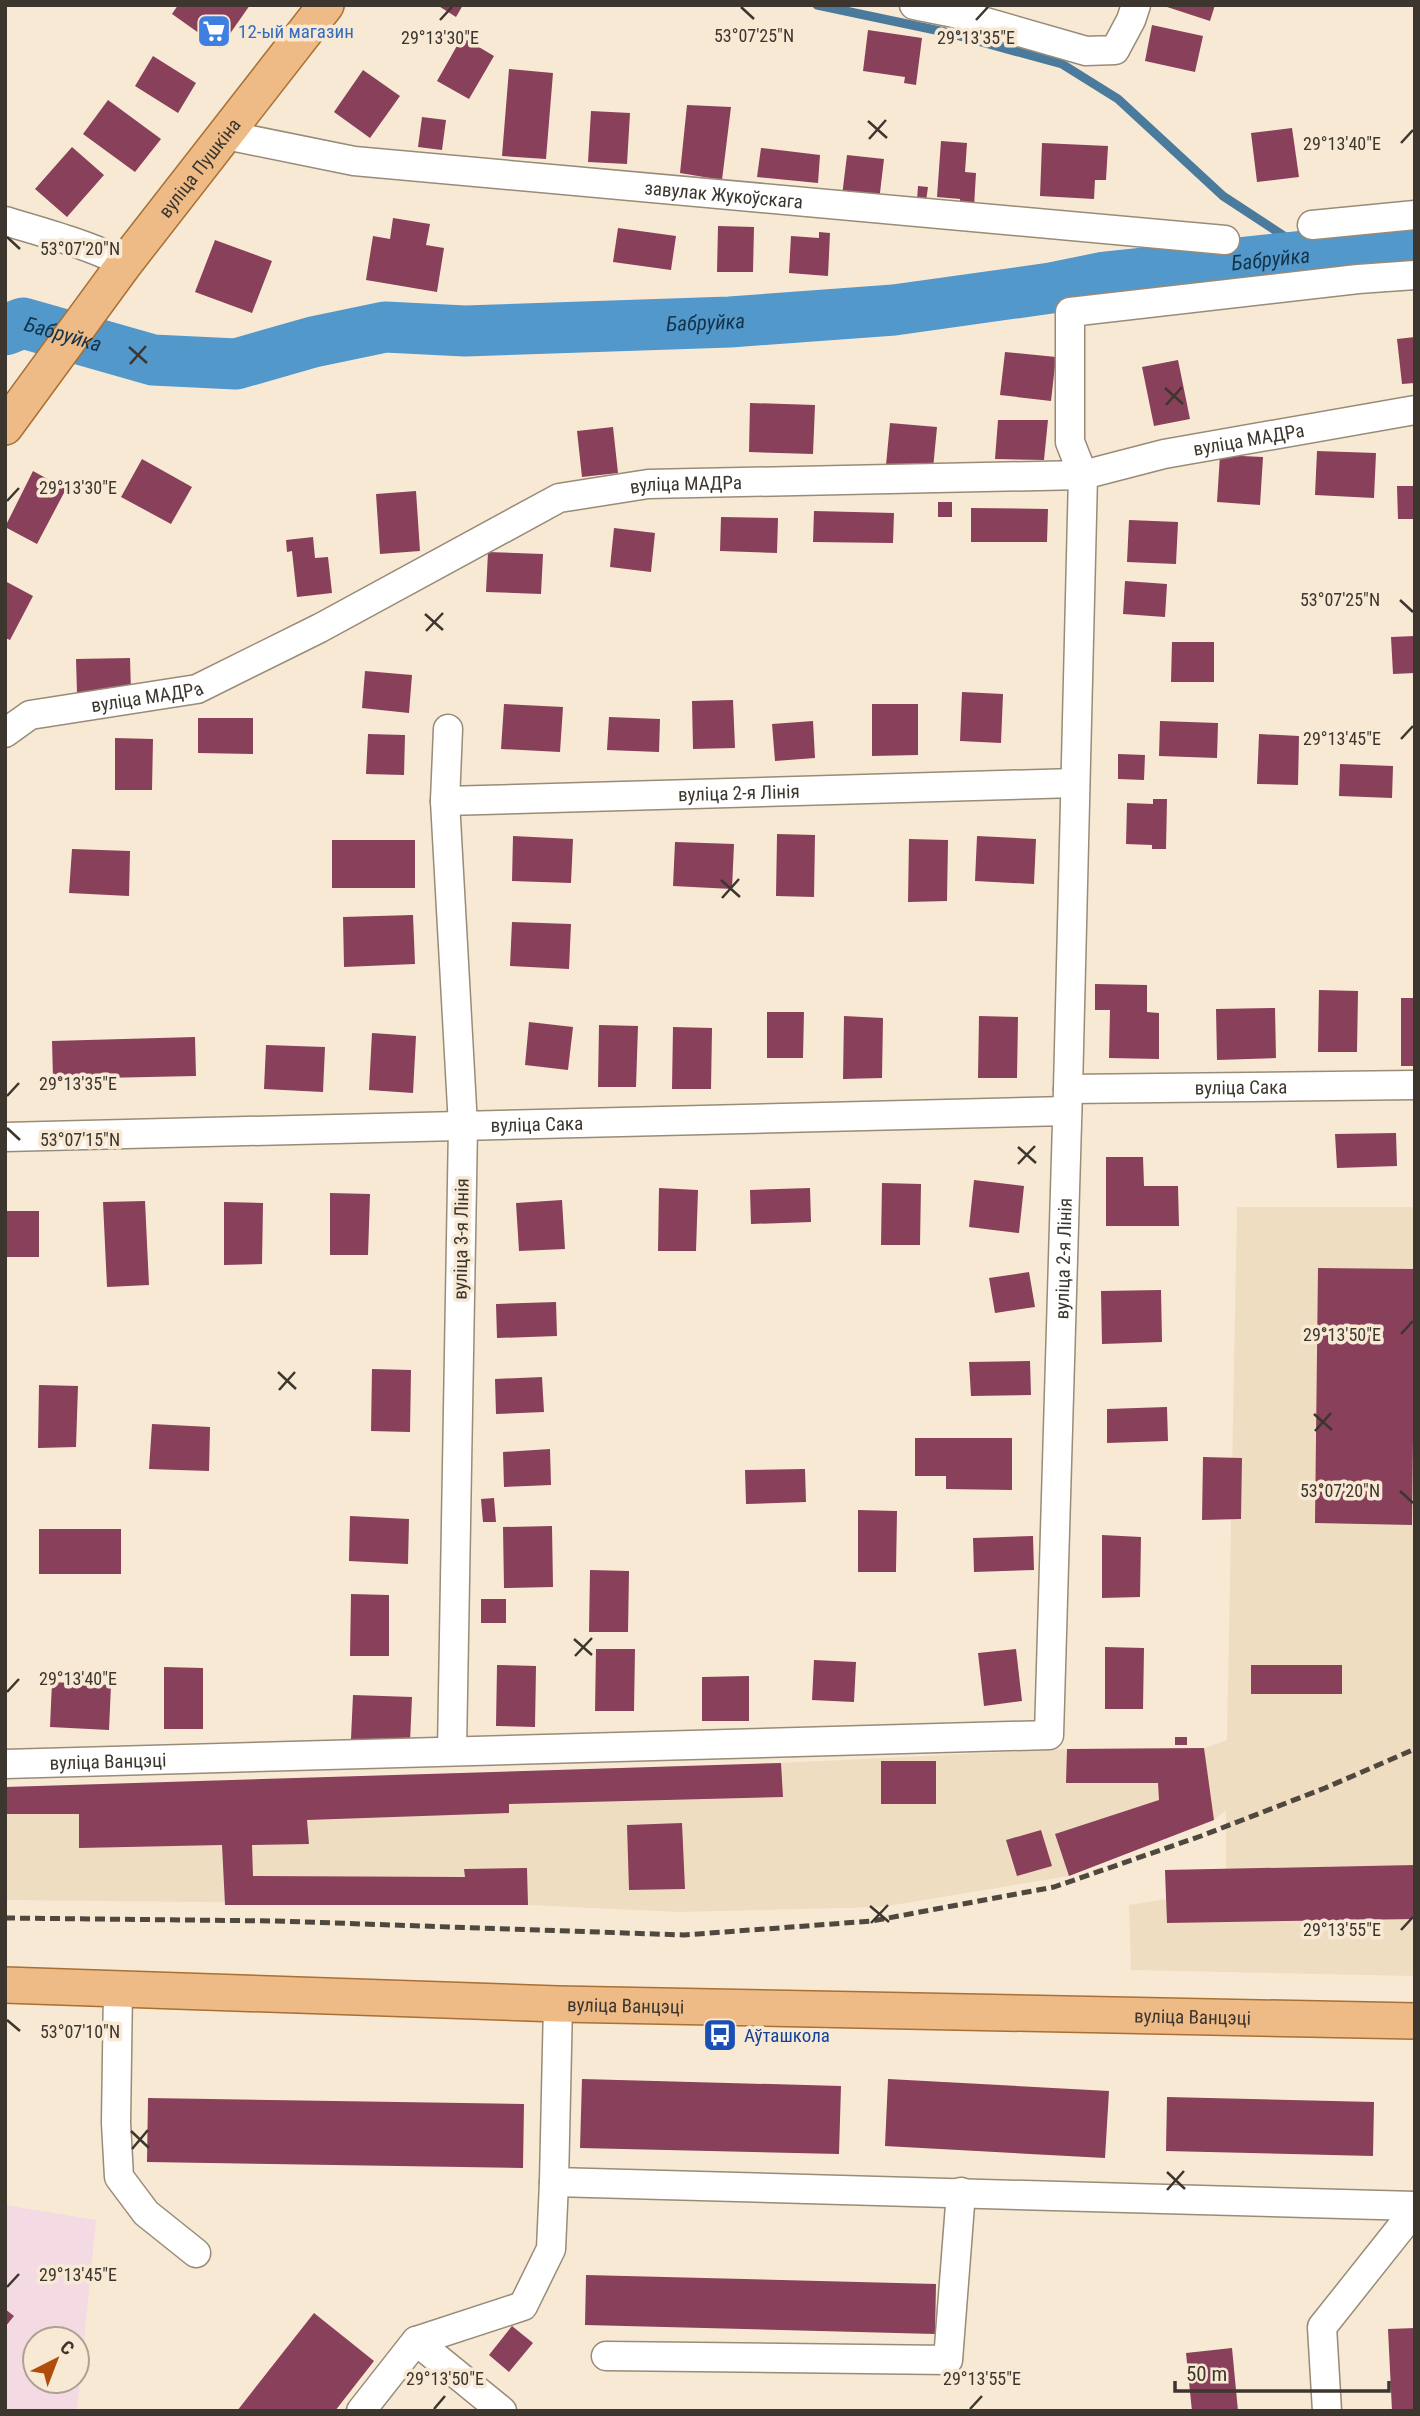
<svg xmlns="http://www.w3.org/2000/svg" width="1420" height="2416" font-family="'Roboto Condensed',sans-serif">
  <style>
    .built { fill: #efddc2 }
    .education { fill: #f3dae3; fill-rule: evenodd }
    .lines { fill: none; stroke-linecap: round; stroke-linejoin: round }
    .stream { stroke: #4b7b9c; stroke-width: 9 }
    .river { stroke: #5298cb; stroke-width: 51 }
    .building { fill: #89405b }
    .minor-casing { stroke: #988b78; stroke-width: 31 }
    .major-casing { stroke: #a96f34; stroke-width: 38 }
    .minor { stroke: #fff; stroke-width: 28 }
    .major { stroke: #eebb87; stroke-width: 35 }
    .rail { stroke: #4f483f; stroke-width: 5; stroke-dasharray: 10 5; stroke-linecap: butt }
    .ticks { fill: none; stroke: #3c362e; stroke-width: 2.5 }
    .labels { text-anchor: middle; dominant-baseline: central; stroke-width: 7; stroke-linejoin: round; paint-order: stroke }
    .shop-label { font-size: 19px; fill: #366cbe; stroke: #f8e9d4; text-anchor: start }
    .street-label { font-size: 19px; fill: #3c362e; stroke: #f8e9d4 }
    .transit-label { font-size: 19px; fill: #164399; stroke: #f8e9d4; text-anchor: start }
    .water-label { font-size: 21px; font-style: italic; fill: #143349; stroke: #f8e9d4 }
    .ticks-label { font-size: 18px; text-anchor: middle; fill: #3c362e; stroke: #f8e9d4; stroke-width: 7; stroke-linejoin: round; paint-order: stroke }
  </style>
  <rect width="100%" height="100%" fill="#f8e9d4"/>
  <path class="built" d="M1237 1207H1415V1976L1131 1970 1129 1905 1166 1899 1165 1870 1226 1869V1810L1214 1820 1069 1876 882 1907 679 1912 528 1905 5 1900V1788L781 1763 1067 1749 1204 1748 1227 1740Z"/>
  <path class="education" d="M5 2205 96 2220 77 2411H5ZM35 2339H77V2381H35Z"/>
  <g class="lines">
    <path class="stream" d="M817 5 945 32 1062 64 1118 99 1223 196 1313 255"/>
    <path class="river" id="s1" d="M5 330 23 323 153 360 236 364 313 342 385 327 465 331 730 322 894 310 1051 288 1105 277 1313 255 1415 247"/>
  </g>
  <path class="building" d="M178 5H250L220 48 172 14Z
    M437 5H463L456 17Z
    M1161 5H1215L1210 21Z
    M1152 25 1203 36 1195 72 1145 61Z
    M868 30 922 38 916 85 904 83 905 77 863 71Z
    M462 37 494 56 469 99 437 81Z
    M153 56 196 83 178 113 135 86Z
    M509 69 553 73 546 159 502 156Z
    M363 70 400 96 370 138 334 112Z
    M108 100 161 139 135 172 83 134Z
    M687 105 731 107 722 180 680 173Z
    M591 111 630 113 627 164 588 162Z
    M422 117 446 120 442 150 418 147Z
    M1292 128 1299 177 1257 182 1251 133Z
    M941 141 967 143 965 172 976 173 974 207 960 206V199L937 197Z
    M1042 143 1108 146 1106 180H1095L1094 199 1040 196Z
    M72 147 104 175 67 217 35 189Z
    M761 148 820 155 818 183 757 177Z
    M847 155 884 159 879 201 842 196Z
    M918 186 928 187 926 201 917 200Z
    M393 218 430 224 426 245 444 248 437 292 366 280 373 236 390 239Z
    M718 226 754 227 753 272H717Z
    M618 228 676 236 671 270 613 262Z
    M819 232 830 233 828 276 789 273 791 236 819 238Z
    M215 240 272 261 252 313 195 292Z
    M1415 337V383L1402 384 1397 339Z
    M1005 352 1056 357 1051 401 1000 395Z
    M1178 360 1190 419 1154 426 1142 367Z
    M750 403 815 405 813 454 749 452Z
    M998 420H1048L1044 460 995 459Z
    M890 423 937 427 933 469 886 465Z
    M613 427 618 473 582 477 577 431Z
    M1317 451 1376 453 1374 498 1315 495Z
    M1220 455 1263 457 1260 505 1217 502Z
    M142 459 192 487 171 524 121 497Z
    M33 471 66 489 37 544 5 527Z
    M1397 486H1415V519H1398Z
    M416 491 420 551 380 554 376 494Z
    M938 502H952V517H938Z
    M971 508 1048 509 1047 542H971Z
    M814 511 894 513 893 543 813 542Z
    M721 517 778 518 777 553 720 551Z
    M1129 520 1178 522 1176 564 1127 562Z
    M614 528 655 533 651 572 610 567Z
    M313 537 315 558 328 557 332 593 297 597 292 551 287 552 286 540Z
    M488 552 543 554 541 594 486 592Z
    M5 581 33 596 10 640 5 638Z
    M1125 581 1167 584 1165 617 1123 614Z
    M1415 636V673L1393 674 1391 637Z
    M1172 642H1214V682H1171Z
    M130 658 131 692 77 693 76 659Z
    M365 671 412 675 409 713 362 708Z
    M962 692 1003 694 1001 743 960 741Z
    M733 700 735 748 693 749 692 701Z
    M504 704 563 707 560 752 501 749Z
    M872 704H918V755L872 756Z
    M609 717 660 719 659 752 607 750Z
    M198 718H253V754L198 753Z
    M813 721 815 758 775 761 772 724Z
    M1160 721 1218 723 1217 758 1159 756Z
    M368 734 405 735 404 775 366 774Z
    M1259 734 1299 736 1298 785 1257 784Z
    M115 738 153 739 152 790H115Z
    M1118 754 1145 755 1144 780 1118 779Z
    M1340 764 1393 766 1392 798 1339 796Z
    M1153 799H1167L1166 849H1152V845L1126 844 1127 803 1153 804Z
    M777 834 815 835 814 897 776 896Z
    M513 836 573 839 571 883 512 881Z
    M977 836 1036 839 1034 884 975 881Z
    M909 839 948 840 947 901 908 902Z
    M332 840H415V888H332Z
    M675 842 734 844 732 889 673 886Z
    M72 849 130 851 129 896 69 893Z
    M413 915 415 964 344 967 343 917Z
    M512 922 571 924 569 969 510 966Z
    M1095 984 1147 985V1012L1159 1013V1059L1109 1058 1110 1010H1095Z
    M1319 990 1358 991 1357 1052H1318Z
    M1401 998H1415V1066H1401Z
    M1275 1008 1276 1058 1217 1060 1216 1009Z
    M767 1012H804L803 1058H767Z
    M844 1016 883 1018 882 1078 843 1079Z
    M979 1016 1018 1017 1017 1078H978Z
    M529 1022 573 1027 568 1070 525 1065Z
    M599 1025 638 1026 636 1087H598Z
    M673 1027 712 1028 711 1089H672Z
    M372 1033 416 1036 413 1093 369 1090Z
    M195 1037 196 1076 53 1079 52 1041Z
    M266 1045 325 1047 323 1092 264 1089Z
    M1396 1133 1397 1166 1337 1168 1335 1134Z
    M1106 1157H1143L1144 1186H1178L1179 1226H1106Z
    M974 1180 1024 1186 1019 1233 969 1227Z
    M882 1183 921 1184 920 1245H881Z
    M659 1188 698 1190 696 1251H658Z
    M810 1188 811 1222 751 1224 750 1190Z
    M330 1193 370 1194 368 1255H330Z
    M562 1200 565 1249 519 1251 516 1203Z
    M145 1201 149 1285 107 1287 103 1202Z
    M224 1202 263 1203 262 1264 224 1265Z
    M5 1211H39V1257H5Z
    M1318 1268 1415 1269 1412 1525 1315 1523Z
    M1029 1272 1035 1307 995 1313 989 1278Z
    M1161 1290 1162 1342 1102 1344 1101 1291Z
    M556 1302 557 1336 497 1338 496 1304Z
    M1030 1361 1031 1395 971 1396 969 1362Z
    M372 1369 411 1370 410 1432 371 1431Z
    M542 1377 544 1412 496 1414 495 1379Z
    M39 1385 78 1386 76 1447 38 1448Z
    M1167 1407 1168 1441 1107 1443V1409Z
    M152 1424 210 1427 209 1471 149 1469Z
    M915 1438H1012V1490L946 1489V1476H915Z
    M550 1449 551 1485 504 1487 503 1452Z
    M1203 1457 1242 1458 1241 1519 1202 1520Z
    M805 1469 806 1502 746 1504 745 1470Z
    M494 1498 496 1522H483L481 1499Z
    M858 1510 897 1511 896 1572H858Z
    M350 1516 409 1519 408 1564 349 1561Z
    M552 1526 553 1587 504 1588 503 1527Z
    M39 1529H121V1574H39Z
    M1102 1535 1141 1537 1140 1597 1102 1598Z
    M1033 1536 1034 1570 974 1572 973 1538Z
    M590 1570 629 1571 628 1632H589Z
    M351 1594 389 1595V1656H350Z
    M481 1599H506V1623H481Z
    M1105 1647 1144 1648 1143 1709H1105Z
    M596 1649H635L634 1711H595Z
    M1016 1649 1022 1701 984 1706 978 1653Z
    M814 1660 856 1662 854 1702 812 1700Z
    M497 1665 536 1666 535 1727 496 1726Z
    M1251 1665H1342V1694H1251Z
    M164 1667 203 1668V1729H164Z
    M749 1676V1721H702V1677Z
    M52 1682 111 1685 109 1730 50 1727Z
    M353 1695 412 1697 410 1742 351 1739Z
    M1175 1737H1187V1745H1175Z
    M1204 1748 1214 1820 1069 1876 1055 1834 1159 1800 1158 1783H1066L1067 1749Z
    M881 1761H936V1804H881Z
    M781 1763 783 1797 509 1804V1813L307 1820 309 1844 252 1845 253 1876 465 1877 464 1869 527 1868 528 1905H225L222 1845 79 1848V1814H5V1787Z
    M682 1823 685 1889 629 1890 627 1825Z
    M1041 1830 1052 1866 1017 1876 1006 1840Z
    M1415 1865V1919L1167 1923 1165 1870Z
    M582 2079 841 2086 839 2154 580 2148Z
    M888 2079 1109 2091 1105 2158 885 2146Z
    M1167 2097 1374 2102 1373 2156 1166 2151Z
    M148 2098 524 2104 523 2168 147 2162Z
    M586 2275 936 2284 935 2334 585 2325Z
    M5 2309 14 2316 5 2327Z
    M314 2313 374 2361 335 2411H237Z
    M512 2326 533 2343 509 2372 489 2355Z
    M1415 2328V2411H1392L1388 2329Z
    M1232 2348 1238 2411H1192L1186 2353Z"/>
  <g class="lines">
    <g class="minor-casing">
      <g id="minor">
        <path d="M914 5 954 13 1086 51 1115 50 1131 20 1136 5"/>
        <path id="s2" d="M226 135 354 161 1225 240"/>
        <path d="M5 221C46 233 86 244 125 263"/>
        <path d="M1312 225 1415 215"/>
        <path d="M448 729 445 801 463 1126 452 1750"/>
        <path id="s3" d="M5 733 30 715 197 689 320 628 559 498 648 484 1083 475 1164 454 1415 410"/>
        <path id="s4" d="M445 801 1075 783"/>
        <path id="s5" d="M1068 1089 1415 1085"/>
        <path id="s6" d="M5 1137 1067 1111"/>
        <path id="s7" d="M5 1764 1049 1735 1068 1089 1083 475 1070 442V312L1358 279 1415 275"/>
        <path d="M118 1989 116 2123 119 2177 146 2213 196 2253"/>
        <path d="M558 2004 554 2182 1415 2206"/>
        <path d="M416 2341 502 2411"/>
        <path d="M606 2356 948 2360 961 2192"/>
        <path d="M361 2411 416 2341 523 2306 551 2249 554 2182"/>
        <path d="M1327 2411 1322 2327 1415 2210"/>
      </g>
    </g>
    <g class="major-casing">
      <g id="major">
        <path id="s8" d="M5 427 125 263 326 5"/>
        <path id="s9" d="M5 1985 558 2004 1415 2021"/>
      </g>
    </g>
    <use href="#minor" class="minor"/>
    <use href="#major" class="major"/>
    <path class="rail" d="M5 1918 276 1921 684 1935 872 1921 1054 1887 1201 1836 1325 1788 1415 1749"/>
  </g>
  <path class="ticks" d="M741 7 754 19M440 20 452 7M976 20 988 7M868 121 887 138M869 139 886 120M1401 143 1413 130M7 237 20 249M129 347 147 363M130 364 146 346M1165 388 1183 404M1166 405 1182 387M7 501 19 488M1400 600 1413 612M425 614 443 630M426 631 443 613M1401 739 1413 726M721 880 740 897M722 898 739 879M7 1096 19 1083M7 1128 20 1140M1018 1147 1036 1163M1018 1164 1035 1146M1401 1334 1413 1321M278 1372 296 1389M279 1390 295 1372M1314 1414 1332 1430M1315 1431 1331 1413M1400 1491 1413 1503M574 1639 592 1655M575 1656 592 1638M7 1692 19 1679M870 1906 889 1922M871 1923 888 1905M1401 1930 1413 1917M7 2020 20 2031M131 2131 149 2148M132 2149 148 2130M1167 2172 1185 2189M1167 2190 1184 2171M7 2287 19 2274M434 2409 445 2396M970 2409 982 2396"/>
  <defs>
    <g id="supermarket-square" transform="scale(1.75)"><rect x="-9" y="-9" width="18" height="18" rx="4" fill="#3f7fe0" stroke="#f8e9d4"/><path d="M-6-5.5h2.5l.6 2H6L4.5 2H-2.5L-4.4-4H-6ZM-1.5 3.2a1.3 1.3 0 1 0 .1 0ZM3 3.2a1.3 1.3 0 1 0 .1 0Z" fill="#fff"/></g>
    <g id="bus-square" transform="scale(1.75)"><rect x="-9" y="-9" width="18" height="18" rx="4" fill="#1a4fb4" stroke="#f8e9d4"/><path d="M-5-6H5V4H4V6H2V4H-2V6H-4V4H-5ZM-3.5-4V0h7V-4ZM-3.5 1.2v1.5H-2V1.2ZM2 1.2v1.5H3.5V1.2Z" fill="#fff"/></g>
  </defs>
  <g fill-rule="evenodd">
    <use href="#supermarket-square" x="214" y="31"/>
    <use href="#bus-square" x="720" y="2035"/>
  </g>
  <g class="labels">
    <g class="shop-label">
      <text x="238" y="31">12-ый магазин</text>
    </g>
    <g class="street-label">
      <text stroke="none"><textPath href="#s8" startOffset="324">вуліца Пушкіна</textPath></text>
      <text stroke="none"><textPath href="#s2" startOffset="502">завулак Жукоўскага</textPath></text>
      <text stroke="none"><textPath href="#s3" startOffset="1304">вуліца МАДРа</textPath></text>
      <text stroke="none"><textPath href="#s3" startOffset="737">вуліца МАДРа</textPath></text>
      <text stroke="none"><textPath href="#s3" startOffset="149">вуліца МАДРа</textPath></text>
      <text stroke="none"><textPath href="#s4" startOffset="294">вуліца 2-я Лінія</textPath></text>
      <text stroke="none"><textPath href="#s5" startOffset="173">вуліца Сака</textPath></text>
      <text stroke="none"><textPath href="#s6" startOffset="532">вуліца Сака</textPath></text>
      <text transform="translate(461 1239) rotate(-89)">вуліца 3-я Лінія</text>
      <text stroke="none"><textPath href="#s7" startOffset="1521">вуліца 2-я Лінія</textPath></text>
      <text stroke="none"><textPath href="#s7" startOffset="103">вуліца Ванцэці</textPath></text>
      <text stroke="none"><textPath href="#s9" startOffset="621">вуліца Ванцэці</textPath></text>
      <text stroke="none"><textPath href="#s9" startOffset="1188">вуліца Ванцэці</textPath></text>
    </g>
    <g class="transit-label">
      <text x="744" y="2035">Аўташкола</text>
    </g>
    <g class="water-label">
      <text stroke="none"><textPath href="#s1" startOffset="1281">Бабруйка</textPath></text>
      <text stroke="none"><textPath href="#s1" startOffset="712">Бабруйка</textPath></text>
      <text stroke="none"><textPath href="#s1" startOffset="61">Бабруйка</textPath></text>
    </g>
  </g>
  <g class="ticks-label">
    <text x="754" y="42">53°07'25"N</text>
    <text x="440" y="44">29°13'30"E</text>
    <text x="976" y="44">29°13'35"E</text>
    <text x="1342" y="150">29°13'40"E</text>
    <text x="80" y="255">53°07'20"N</text>
    <text x="78" y="494">29°13'30"E</text>
    <text x="1340" y="606">53°07'25"N</text>
    <text x="1342" y="745">29°13'45"E</text>
    <text x="78" y="1090">29°13'35"E</text>
    <text x="80" y="1146">53°07'15"N</text>
    <text x="1342" y="1341">29°13'50"E</text>
    <text x="1340" y="1497">53°07'20"N</text>
    <text x="78" y="1685">29°13'40"E</text>
    <text x="1342" y="1936">29°13'55"E</text>
    <text x="80" y="2038">53°07'10"N</text>
    <text x="78" y="2281">29°13'45"E</text>
    <text x="445" y="2385">29°13'50"E</text>
    <text x="982" y="2385">29°13'55"E</text>
  </g>
  <rect width="1420" height="2416" fill="none" stroke="#3c362e" stroke-width="14"/>
  <g transform="translate(56 2360) rotate(42)"><circle r="33" fill="#f8e9d4" stroke="#ada192" stroke-width="2"/>
  <path d="M0-5L12 26L0 18L-12 26Z" fill="#ae4d0c"/>
  <text y="-10" font-size="19" font-weight="bold" text-anchor="middle" fill="#3c362e">С</text>
  </g>
  <path d="M1175 2381v10h214v-10" fill="none" stroke="#3c362e" stroke-width="3.5"/>
  <text x="1186" y="2381" font-size="21" fill="#3c362e" stroke="#f8e9d4" stroke-width="5" paint-order="stroke">50 m</text>
</svg>
